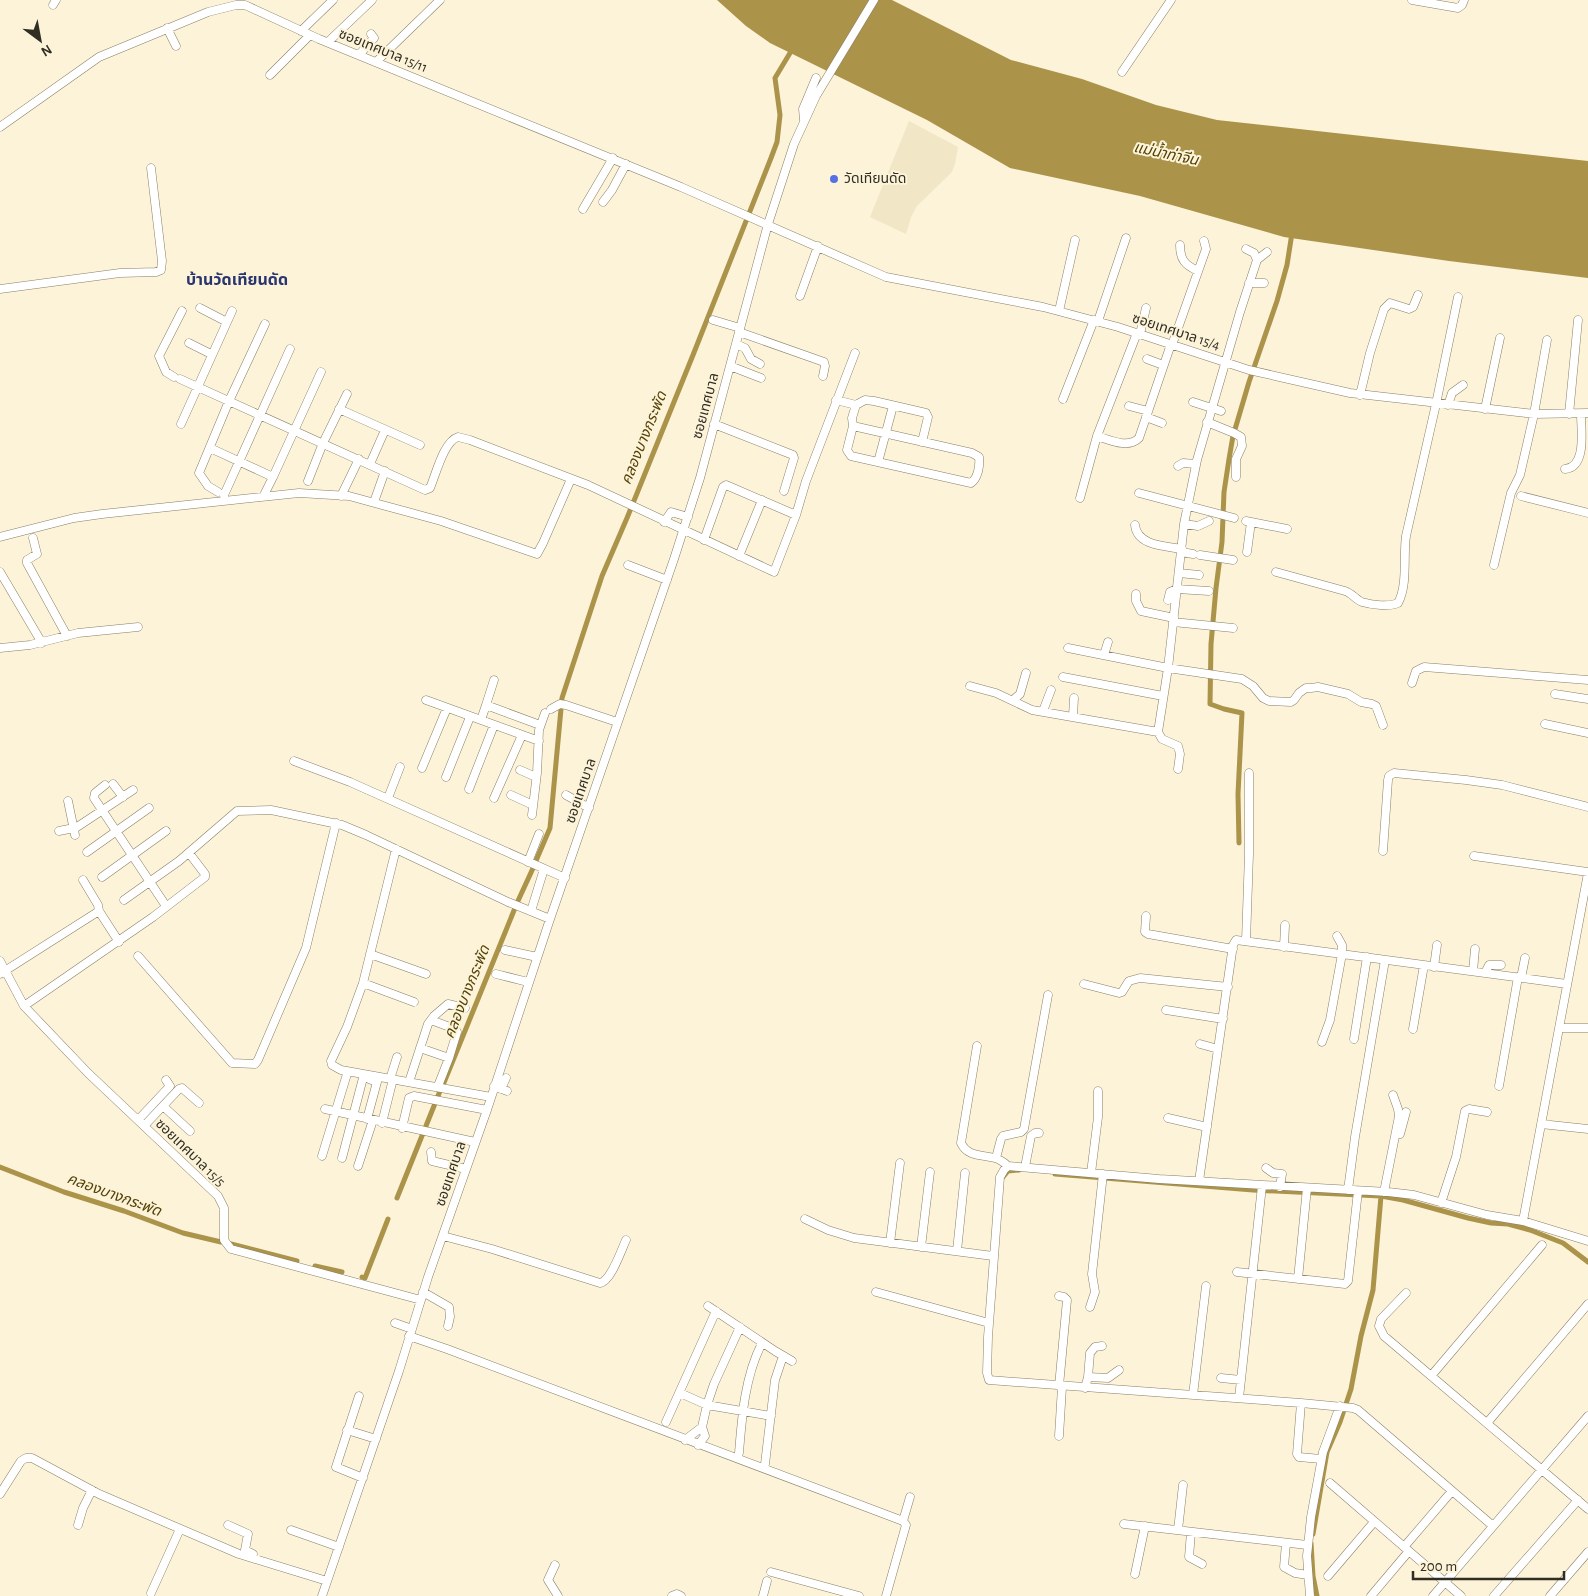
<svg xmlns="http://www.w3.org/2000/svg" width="1588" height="1596" font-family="'Alegreya Sans','Noto Sans Thai',sans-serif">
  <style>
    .built { fill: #f1e6c5 }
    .water { fill: #ab934a }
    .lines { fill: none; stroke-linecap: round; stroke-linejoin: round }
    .canal { stroke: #ab934a; stroke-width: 5 }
    .minor-casing { stroke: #877f67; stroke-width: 9 }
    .minor { stroke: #fff; stroke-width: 8 }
    .poi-dot { fill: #576fe5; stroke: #fcf3d8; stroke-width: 2 }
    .labels { text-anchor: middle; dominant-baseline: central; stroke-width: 4; stroke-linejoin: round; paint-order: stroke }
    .street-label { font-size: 14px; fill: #302d23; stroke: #fcf3d8 }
    .poi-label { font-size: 14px; fill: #302d23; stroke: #fcf3d8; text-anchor: start }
    .water-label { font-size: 15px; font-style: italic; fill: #534206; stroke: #fcf3d8 }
    .quarter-label { font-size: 16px; font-weight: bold; fill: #29356e; stroke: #fcf3d8 }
  </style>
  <rect width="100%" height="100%" fill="#fcf3d8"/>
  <path class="built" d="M909 121 958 147 955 164 952 172 917 206 911 217 906 234 870 217Z"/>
  <path class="water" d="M717 0H892L1011 60 1082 79 1156 105 1217 120 1588 161V278L1449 261 1284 237 1140 196 1010 168 927 120 770 43 746 26Z"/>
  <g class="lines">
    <path class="canal" d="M1239 843 1238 794 1242 713 1224 709 1210 704 1211 644 1216 588 1222 542 1224 492 1229 459 1233 436 1249 382 1277 301 1287 265 1292 233
      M535 863 550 828 562 698 602 576 627 518 693 355 771 158 777 142 780 115 775 78 793 48
      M517 903 534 866
      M443 1085 515 908
      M0 1167 64 1192 124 1211 183 1233 221 1242
      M1055 1174 1253 1190 1381 1196 1403 1200 1468 1218 1491 1223 1508 1224 1530 1230 1563 1243 1588 1262
      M1003 1177 1008 1171 1019 1170
      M397 1198 440 1091
      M231 1244 297 1261
      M315 1266 342 1272
      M362 1277 365 1278 388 1219
      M1313 1534 1327 1452 1340 1422 1351 1389 1361 1336 1373 1290 1381 1196
      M1311 1543 1313 1576 1317 1596"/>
    <g class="minor-casing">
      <path id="minor" d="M1412 0 1458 8 1462 5 1464 0
        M53 5 56 0
        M167 28 176 46
        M301 31 333 0
        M328 42 372 0
        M359 55 374 38 371 34
        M376 62 440 0
        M1122 72 1171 0
        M270 75 310 35
        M804 120 803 109 816 78
        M0 127 99 57 208 12 236 5H245L319 39 681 187 886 277 1043 307 1118 327 1249 370 1350 393 1534 414 1588 413
        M603 202 612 190 626 164
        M583 209 613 158
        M1180 245C1180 260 1185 265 1198 271
        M1246 249 1254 253 1257 260
        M1249 283H1264
        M0 289 120 273 156 272 161 270 162 261 151 168
        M800 296 818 246
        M200 308 227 322
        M1059 311 1075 240
        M713 320 740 328
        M1098 321 1126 238
        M739 332 824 362 825 366 823 376
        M1140 334 1146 308
        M189 343 211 354
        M736 344 745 348 751 359 760 364
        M1172 345 1206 249 1204 241
        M1147 359 1163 365
        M730 366 761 378
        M174 377 166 372 159 356 182 311
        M180 379 425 490 430 488C436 474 444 441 458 437L470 440 588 485 774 572 796 515 806 481 855 353
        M1360 395 1370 353 1384 309 1390 303 1409 309 1413 307 1418 295
        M1063 399 1094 320
        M836 400 856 405 865 400 874 401 926 413 928 417 922 442
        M1193 402 1221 411
        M1448 405 1452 393 1463 385
        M1129 406 1148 411
        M339 409 420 445
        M1485 409 1500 338
        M1569 414 1578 320
        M1146 417 1162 423
        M1207 422 1234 433 1241 437 1242 446 1236 459V477
        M181 424 232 311
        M714 424 793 455 794 458 784 491
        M853 426 847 450 851 456 971 483C978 478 980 466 979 457L972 453 853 426 852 418 856 405
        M1097 436C1110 440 1128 449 1139 438L1171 344
        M210 448 273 477 265 493
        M878 462 893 406
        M370 464 385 430
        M1178 466 1183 463 1196 464
        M1565 469C1587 467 1581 430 1581 414
        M273 477 321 372
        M308 481 323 443 347 394
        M218 492 208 486 199 473 229 401 265 324
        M1139 493 1234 518
        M224 495 290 349
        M341 496 359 459
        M1521 496 1588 513
        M1080 498 1097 436 1137 333
        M374 502 385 471
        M1246 521 1287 529
        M664 522 671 512 688 517
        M1184 524 1198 526 1209 521
        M1135 525C1137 546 1166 546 1182 549
        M0 537 74 518 102 514 299 493 349 496 441 521 537 554 543 543 571 479
        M33 538 37 554 27 560V563L67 636
        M704 540 723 487 726 485 796 515
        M1181 552 1193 554
        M1247 552 1251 522
        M1200 555 1233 560
        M739 556 762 500
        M628 565 667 580
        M1494 565 1511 493 1520 475 1534 414 1547 340
        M0 572 42 643
        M1276 572 1345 591C1352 593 1356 600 1362 602 1372 605 1389 607 1398 603 1408 585 1403 557 1406 536L1436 404 1458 297
        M1179 573 1199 575
        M1136 594V601L1141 611 1174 618
        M1168 600 1170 592 1177 589 1209 591
        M1173 622 1233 628
        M0 648 30 645 78 633 138 627
        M1068 648 1168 668 1242 679 1253 686 1263 698 1269 701 1291 702 1294 700 1299 693 1306 688H1311L1318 687 1348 694 1361 702 1372 704 1376 706 1383 725
        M1104 655 1108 642
        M1063 677 1163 696
        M1412 683 1416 671 1424 667 1588 680
        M970 686 996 693 1032 710 1158 732
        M1555 694 1588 699
        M426 700 539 741
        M1013 700 1020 694 1026 673
        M486 705 494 680
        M551 709 560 704 566 705 617 722
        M1043 711 1051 690
        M1073 716 1074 698
        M481 720 486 705 540 725
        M1545 724 1588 733
        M294 761 350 782 565 878
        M422 768 447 708
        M1178 769 1180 754 1178 746 1162 739 1158 732 1168 668 1184 524 1197 460 1240 312 1257 260 1267 252
        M520 770 536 777
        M446 777 470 717
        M113 784 123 797
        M105 785 95 793 94 798 164 903
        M469 789 494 725
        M511 795 533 805
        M566 795 589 808
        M388 798 400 767
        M494 798 522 735
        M68 801 75 835
        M532 815 537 773 539 730 545 713
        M74 829 133 790
        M59 831 74 828
        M396 849 363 983 347 1027 331 1061 332 1065 341 1070 491 1097
        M1383 851 1388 780 1389 776 1394 773 1466 780 1502 785 1588 807
        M87 852 149 808
        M1474 856 1588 872
        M528 862 539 834
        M102 877 166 831
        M124 900 179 861 237 811 271 810 342 825 366 835 508 902 550 919
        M99 911 119 942
        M531 911 544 869
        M1146 916 1145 932 1148 934 1233 949
        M1246 941 1249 854V773
        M1284 947 1285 925
        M505 950 537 957
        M370 954 426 974
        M138 956 232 1063 255 1064 258 1060 306 948 336 823
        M0 961 24 1006 88 1073 218 1196 224 1208V1240L231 1249 421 1300
        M1434 967 1437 945
        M1473 971 1475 949
        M1485 973 1489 965H1501
        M0 974 99 911 98 905 83 880
        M496 974 528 982
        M1521 978 1525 958
        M363 983 414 1002
        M1084 984 1119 993 1122 992 1129 981 1140 978 1228 987
        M24 1006 153 917 205 877V874L189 853
        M1166 1010 1223 1019
        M431 1020 455 1029 457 1032 449 1058 438 1086
        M1559 1028H1588
        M1413 1029 1424 965
        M1354 1039 1367 957
        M1322 1042 1330 1020 1342 954V945L1337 936
        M1200 1044 1218 1049
        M977 1046 961 1143C968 1158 984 1154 998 1159 1002 1161 1005 1163 1008 1166
        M420 1048 449 1058
        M390 1079 397 1057
        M409 1082 428 1024 434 1016 448 1004 465 1008
        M494 1086 507 1091
        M1499 1086 1518 977
        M501 1089 506 1078
        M163 1106 190 1131
        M325 1109 475 1142
        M1168 1118 1207 1127
        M367 1119 377 1082 369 1079
        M138 1120 170 1086 166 1080
        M382 1123 392 1083
        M1541 1124 1588 1129
        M144 1126 179 1089 182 1088 199 1103
        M402 1128 409 1098 414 1096 487 1110
        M1400 1134 1406 1112
        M431 1152 432 1161 466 1169
        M322 1156 347 1074
        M342 1158 363 1078
        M996 1158 1001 1139 1003 1136 1021 1132 1024 1129 1048 995
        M358 1166 373 1120
        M1025 1167 1031 1136 1035 1133H1039
        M1266 1168 1273 1173 1282 1174 1280 1187
        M1091 1173 1098 1117V1091
        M1199 1181 1233 945 1236 940 1567 984
        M1348 1190 1355 1137 1385 960
        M1384 1192 1399 1116 1398 1109 1393 1095
        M1441 1203 1456 1157 1465 1111 1469 1109 1487 1112
        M805 1219 828 1230 854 1238 993 1256
        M1523 1221 1588 873
        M443 1236 492 1249 600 1283C611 1281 621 1251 626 1240
        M890 1243 900 1163
        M921 1247 930 1172
        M957 1251 965 1173
        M1237 1272 1345 1284 1348 1281 1358 1191
        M1298 1279 1307 1188
        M423 1292 449 1307 450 1317 448 1326
        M876 1292 989 1323
        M1406 1293 1381 1319 1379 1326 1384 1336 1588 1509
        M1059 1296 1064 1297 1067 1300 1059 1386
        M708 1306 775 1351 792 1361
        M1090 1307 1095 1292 1092 1274 1103 1174
        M395 1323 412 1329
        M409 1336 447 1349 903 1521
        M1431 1376 1542 1245
        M1088 1377 1090 1353 1095 1347 1102 1346
        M1221 1378 1241 1380
        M1085 1388 1088 1377 1108 1378 1119 1370
        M680 1393 707 1405 771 1416
        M1193 1395 1206 1286
        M359 1396 336 1467 363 1478
        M1239 1398 1262 1186
        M1301 1403 1297 1454 1299 1457 1321 1459
        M666 1422 716 1311
        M1487 1423 1588 1304
        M347 1430 376 1439
        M1059 1436 1062 1387
        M685 1440 702 1427
        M698 1445 705 1436 702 1427 707 1405 714 1384 740 1327
        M739 1453C742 1415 745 1376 762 1343
        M765 1464 775 1380 783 1356
        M1330 1483 1461 1596
        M0 1494 21 1461 26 1458H32L99 1494 239 1554 327 1581
        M1124 1524 1307 1545
        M78 1525 83 1508 92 1490
        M228 1525 248 1534 245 1550 253 1554
        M1493 1526 1358 1410 1353 1408 1301 1403 989 1380 987 1373 988 1337 1000 1177 1004 1170 1008 1166 1159 1179 1388 1192 1414 1195 1487 1215 1523 1221 1588 1241
        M291 1530 339 1547
        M1178 1530 1183 1485
        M1191 1532 1189 1557 1202 1564
        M1286 1543 1284 1567 1295 1573 1308 1575
        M1404 1547 1452 1491
        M555 1565 548 1580 558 1596
        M771 1572 859 1596
        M1135 1574 1145 1526
        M1328 1576 1374 1522
        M151 1593 180 1529
        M322 1596 399 1371 428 1277 487 1110 549 922 674 559 700 478 768 224 794 144 816 96 874 0
        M672 1596 677 1594 681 1596
        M763 1596 767 1581
        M886 1596 906 1525 903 1521 910 1497
        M1310 1596 1307 1556 1311 1517 1323 1452 1340 1406
        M1371 1596 1409 1551
        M1433 1596 1588 1416
        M1494 1596 1578 1500
        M1550 1596 1588 1552"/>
    </g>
    <use href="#minor" class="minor"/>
  </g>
  <circle class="poi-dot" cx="834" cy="179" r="5"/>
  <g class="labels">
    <g class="street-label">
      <text transform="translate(383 51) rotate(22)">ซอยเทศบาล 15/11</text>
      <text transform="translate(1176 332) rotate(18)">ซอยเทศบาล 15/4</text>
      <text transform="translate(706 406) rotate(-75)">ซอยเทศบาล</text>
      <text transform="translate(581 791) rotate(-71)">ซอยเทศบาล</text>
      <text transform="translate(190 1153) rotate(44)">ซอยเทศบาล 15/5</text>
      <text transform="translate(451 1174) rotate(-71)">ซอยเทศบาล</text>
    </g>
    <g class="poi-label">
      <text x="844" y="179">วัดเทียนดัด</text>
    </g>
    <g class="water-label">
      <text transform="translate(1166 154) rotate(12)">แม่น้ำท่าจีน</text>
      <text transform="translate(644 438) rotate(-68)">คลองบางกระพัด</text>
      <text transform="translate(467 992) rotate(-68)">คลองบางกระพัด</text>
      <text transform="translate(114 1195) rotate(20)">คลองบางกระพัด</text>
    </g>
    <g class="quarter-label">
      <text x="237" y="280">บ้านวัดเทียนดัด</text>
    </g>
  </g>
  <g transform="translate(40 40) rotate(148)" stroke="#fcf3d8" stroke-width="4" paint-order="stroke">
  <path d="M0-4L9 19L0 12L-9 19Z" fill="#302d23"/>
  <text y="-8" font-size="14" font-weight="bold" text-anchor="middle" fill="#302d23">N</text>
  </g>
  <path d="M1413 1571v8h151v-8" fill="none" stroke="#302d23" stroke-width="2.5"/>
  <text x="1420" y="1571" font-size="15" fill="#302d23" stroke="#fcf3d8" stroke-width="4" paint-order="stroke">200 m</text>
</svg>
